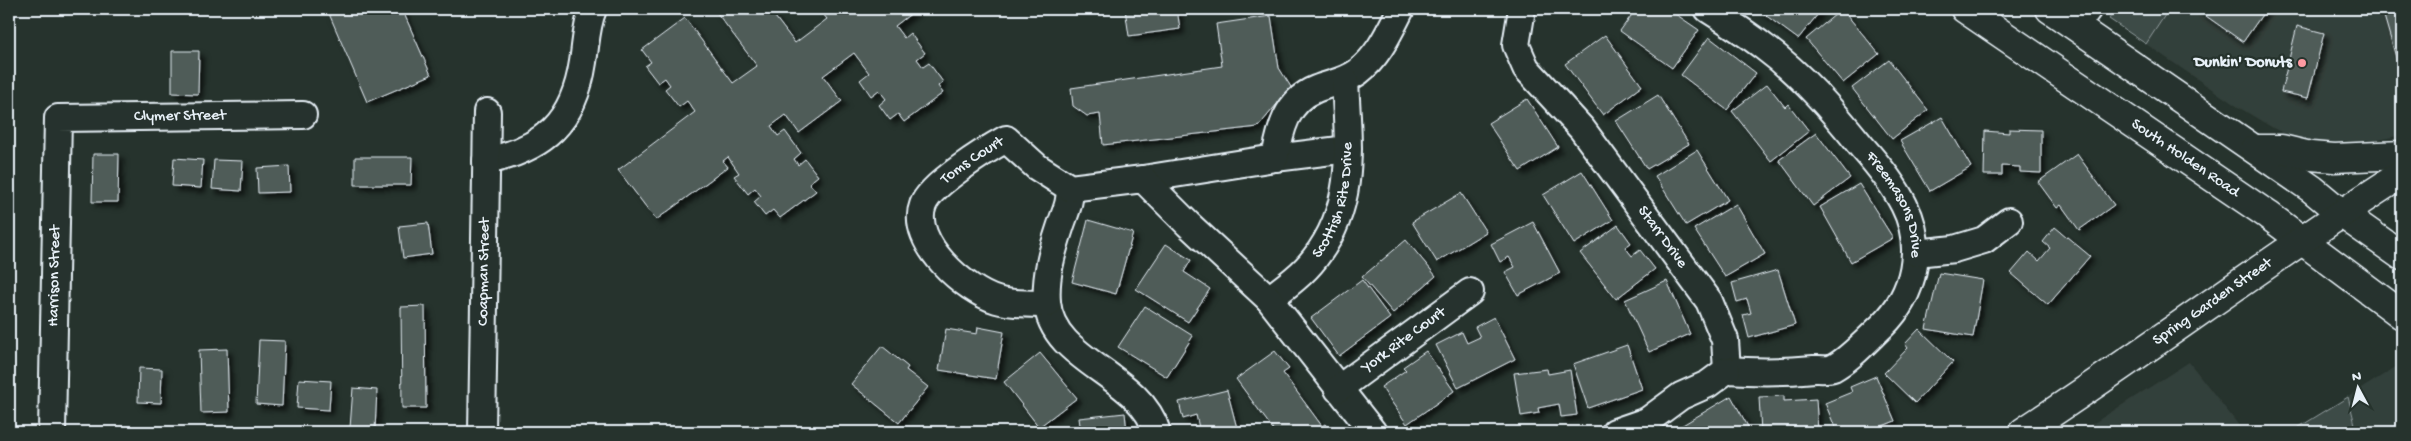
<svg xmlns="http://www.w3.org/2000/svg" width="2411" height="441" font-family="'Gochi Hand',sans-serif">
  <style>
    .built { fill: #333f3a }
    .green { fill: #3e4b47; stroke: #939ea0 }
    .building { fill: #505c59; stroke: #e8f1f8; filter: url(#shadow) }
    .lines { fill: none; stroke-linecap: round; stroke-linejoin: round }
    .minor-casing { stroke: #e8f1f8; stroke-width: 30 }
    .major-casing { stroke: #e8f1f8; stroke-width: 31 }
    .minor { stroke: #26332d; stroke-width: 26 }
    .major { stroke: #26332d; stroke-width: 28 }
    .poi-dot { fill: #ff9aa2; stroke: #26332d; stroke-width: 2 }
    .labels { text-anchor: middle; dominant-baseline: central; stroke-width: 4.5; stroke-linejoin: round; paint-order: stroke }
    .poi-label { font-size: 16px; font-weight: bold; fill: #e8f1f8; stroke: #26332d; text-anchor: end }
    .street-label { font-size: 16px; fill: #e8f1f8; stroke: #26332d }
  </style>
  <defs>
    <filter id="shadow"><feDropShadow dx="4.5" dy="4.5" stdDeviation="2.5" flood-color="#0009"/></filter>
  </defs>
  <rect width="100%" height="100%" fill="#26332d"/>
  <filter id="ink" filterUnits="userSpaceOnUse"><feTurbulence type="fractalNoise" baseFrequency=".02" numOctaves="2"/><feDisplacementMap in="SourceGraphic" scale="10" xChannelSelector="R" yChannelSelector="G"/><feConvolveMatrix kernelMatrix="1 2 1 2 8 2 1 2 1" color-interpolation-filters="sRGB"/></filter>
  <g filter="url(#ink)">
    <path class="built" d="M2169 9H2402V135L2369 142 2324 144 2289 136 2273 128 2238 107 2146 44Z
      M2189 362 2244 432H2080Z
      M2402 363V432H2357L2348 397Z"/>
    <path class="green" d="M2116 9H2169L2146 44 2109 19Z
      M2348 397 2357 432H2291Z"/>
    <path class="building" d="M327 9H402L431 75 367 102Z
      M714 9H769L795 43 827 19 819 9H917L895 26 904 38 910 33 925 53 917 59 923 67 929 63 943 82 938 86 943 93 904 122 898 114 890 120 879 105 886 99 879 90 871 96 860 80 869 73 854 53 823 76 842 101 799 133 786 115 771 126 778 136 785 131 801 153 794 159 798 165 805 159 818 176 809 183 816 191 780 218 773 210 765 216 754 202 761 196 755 188 748 194 734 176 739 173 728 157 723 161 728 167 656 220 618 170 695 112 687 101 679 107 665 89 670 85 665 78 658 83 645 66 651 62 642 50 685 18 733 83 757 66Z
      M1125 9H1177L1180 29 1129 36Z
      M1636 9H1672L1675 11 1674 13 1699 30 1672 68 1620 31Z
      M1757 9H1822L1798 39Z
      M1842 9 1879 54 1843 83 1806 39Z
      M2196 9H2266L2243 42Z
      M2382 9H2402V78Z
      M1271 16 1279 68 1291 87 1258 127 1103 145 1100 114 1087 116 1073 106 1071 88 1222 66 1216 24Z
      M2297 26 2324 33 2308 98 2281 92Z
      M1605 35 1642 86 1603 115 1565 64Z
      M1709 37 1756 73 1727 110 1681 75Z
      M172 51H199L198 94 172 93Z
      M1889 60 1928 110 1892 139 1852 88Z
      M1767 84 1785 107 1788 104 1809 131 1771 161 1732 111Z
      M1658 95 1689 144 1647 169 1616 121Z
      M1527 99 1558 147 1520 171 1488 123Z
      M1942 117 1971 167 1930 191 1900 141Z
      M2009 129 2041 130V173L2020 172V167L2002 166V175H1984L1985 131 2009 133Z
      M1816 133 1850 178 1813 206 1779 160Z
      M1697 150 1728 200 1686 225 1655 176Z
      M93 154H119L118 202H92Z
      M2077 154 2114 205 2079 230 2061 205 2057 208 2038 182Z
      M355 157H412L411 185H355Z
      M174 158 203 160 201 188 172 186Z
      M214 160 243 161 241 191 212 189Z
      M289 166 290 192 258 193 257 168Z
      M1582 171 1613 220 1574 244 1543 195Z
      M1859 184 1893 238 1851 262 1820 207Z
      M1461 193 1486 232 1437 262 1412 222Z
      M1736 204 1765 254 1725 277 1694 229Z
      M1088 220 1133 233 1116 294 1072 282Z
      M1533 222 1560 273 1518 295 1505 272 1515 267 1509 257 1500 262 1491 244Z
      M428 223 432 254 403 258 399 226Z
      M1618 225 1631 243 1625 247 1632 256 1640 250 1655 269 1616 299 1580 253Z
      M2055 227 2090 256 2048 305 2011 273 2029 252 2039 261 2050 248 2043 242Z
      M1406 240 1436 276 1393 313 1362 277Z
      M1166 244 1191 260 1184 272 1210 289 1188 322 1136 289Z
      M1778 270 1795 325 1749 338 1743 315 1751 313 1747 299 1737 302 1732 283Z
      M1939 273 1983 280 1973 337 1926 329Z
      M1362 280 1390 318 1339 356 1311 318Z
      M1667 281 1690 334 1649 352 1625 300Z
      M425 306 426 408H402L401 307Z
      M1145 306 1193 336 1167 377 1118 347Z
      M1494 317 1515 359 1458 388 1436 345 1462 332 1467 343 1480 337 1475 327Z
      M978 327 1004 332 996 379 939 370 946 329 977 334Z
      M1919 329 1953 362 1915 403 1884 373 1908 348 1905 344Z
      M259 340 285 341 282 406 256 404Z
      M1627 345 1642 389 1588 408 1573 364Z
      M882 346 908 367 906 370 928 387 899 423 851 384Z
      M227 349 229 412 201 413 199 350Z
      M1275 351 1289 369 1283 373 1322 426 1325 424 1332 432H1275L1236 379Z
      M1426 351 1454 391 1407 424 1381 387 1406 370 1403 367Z
      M1040 353 1077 398 1039 427 1004 382Z
      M139 368 162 369 161 403 138 402Z
      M1547 369 1548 374 1570 370 1577 415 1561 417 1559 404 1538 408 1539 413 1521 416 1514 373Z
      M1876 376 1895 421 1868 432H1837L1825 403 1852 392 1850 387Z
      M299 379 331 381 329 410 297 408Z
      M353 388 377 390 375 430 350 428Z
      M1227 390 1238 432H1200L1196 415 1183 419 1179 402Z
      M1731 396 1751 432H1685L1681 426Z
      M1784 396V401L1816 399 1818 432H1761L1759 397Z
      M1125 413 1127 432H1081L1079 418Z"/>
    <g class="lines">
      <g class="minor-casing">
        <g id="minor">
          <path id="s1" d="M1522 9 1516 45 1526 68 1582 129 1709 301 1725 340 1727 370"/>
          <path id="s2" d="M1708 9C1727 21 1746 33 1764 47 1802 75 1833 111 1862 147 1878 165 1893 183 1904 205 1925 246 1915 294 1882 326 1868 339 1849 360 1833 368 1828 370 1819 369 1814 369 1785 372 1756 372 1727 370"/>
          <path d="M2075 26 2088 9"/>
          <path d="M1275 158 1348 149"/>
          <path d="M486 161C544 149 574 122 583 62 586 43 586 26 593 9"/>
          <path d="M1143 179 1275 158C1280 131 1286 101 1316 89 1331 83 1344 82 1358 72 1379 56 1389 32 1401 9"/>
          <path d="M1070 188C1070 205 1065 212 1060 228 1052 252 1045 277 1047 302 1052 362 1139 373 1157 432"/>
          <path d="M1916 253 1954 249 1984 240 2009 221"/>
          <path id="s3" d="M1269 299C1285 287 1303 274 1315 258 1357 204 1348 144 1345 80"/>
          <path id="s4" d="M1047 304C1030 303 1013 305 997 300 966 291 909 242 923 205 930 185 986 150 1006 139L1037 167 1070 188 1143 179 1188 224 1269 299 1373 432"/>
          <path id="s5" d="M1338 389 1470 292"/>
          <path id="s6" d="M52 432 58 118 303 115"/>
          <path id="s7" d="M482 432 487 112"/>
          <path d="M1615 432 1647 421 1681 396 1708 384 1727 370"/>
        </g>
      </g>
      <g class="major-casing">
        <g id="major">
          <path id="s8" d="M1965 9 2268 215 2402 315"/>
          <path d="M2050 9 2312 189 2341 213 2402 256"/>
          <path d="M2255 149H2282L2311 156 2334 158 2402 155"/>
          <path id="s9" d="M2023 432C2151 349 2273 256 2402 174"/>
        </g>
      </g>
      <use href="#minor" class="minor"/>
      <use href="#major" class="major"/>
    </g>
  </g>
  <circle class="poi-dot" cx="2302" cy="63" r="5"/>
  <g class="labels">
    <g class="poi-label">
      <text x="2292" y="63">Dunkin' Donuts</text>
    </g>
    <g class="street-label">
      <text stroke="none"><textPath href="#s6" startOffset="436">Clymer Street</textPath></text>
      <text stroke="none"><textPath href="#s8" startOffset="266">South Holden Road</textPath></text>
      <text stroke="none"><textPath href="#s4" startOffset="248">Toms Court</textPath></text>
      <text stroke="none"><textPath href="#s3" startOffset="124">Scottish Rite Drive</textPath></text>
      <text stroke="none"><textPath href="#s2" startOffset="276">Freemasons Drive</textPath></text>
      <text stroke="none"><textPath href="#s1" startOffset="279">Starr Drive</textPath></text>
      <text stroke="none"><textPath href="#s7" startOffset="160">Coapman Street</textPath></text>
      <text stroke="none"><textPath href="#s6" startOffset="156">Harrison Street</textPath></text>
      <text stroke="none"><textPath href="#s9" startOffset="230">Spring Garden Street</textPath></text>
      <text stroke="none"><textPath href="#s5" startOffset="82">York Rite Court</textPath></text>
    </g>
  </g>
  <rect width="2411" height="441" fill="none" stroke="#26332d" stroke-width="30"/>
  <rect x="15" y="15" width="2381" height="411" fill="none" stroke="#e8f1f8" stroke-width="2" filter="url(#ink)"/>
  <g transform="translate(2358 388) rotate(353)" stroke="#26332d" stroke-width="4" paint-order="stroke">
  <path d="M0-4L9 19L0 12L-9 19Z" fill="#e8f1f8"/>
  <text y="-8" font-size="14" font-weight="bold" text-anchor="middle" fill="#e8f1f8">N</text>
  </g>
</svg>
